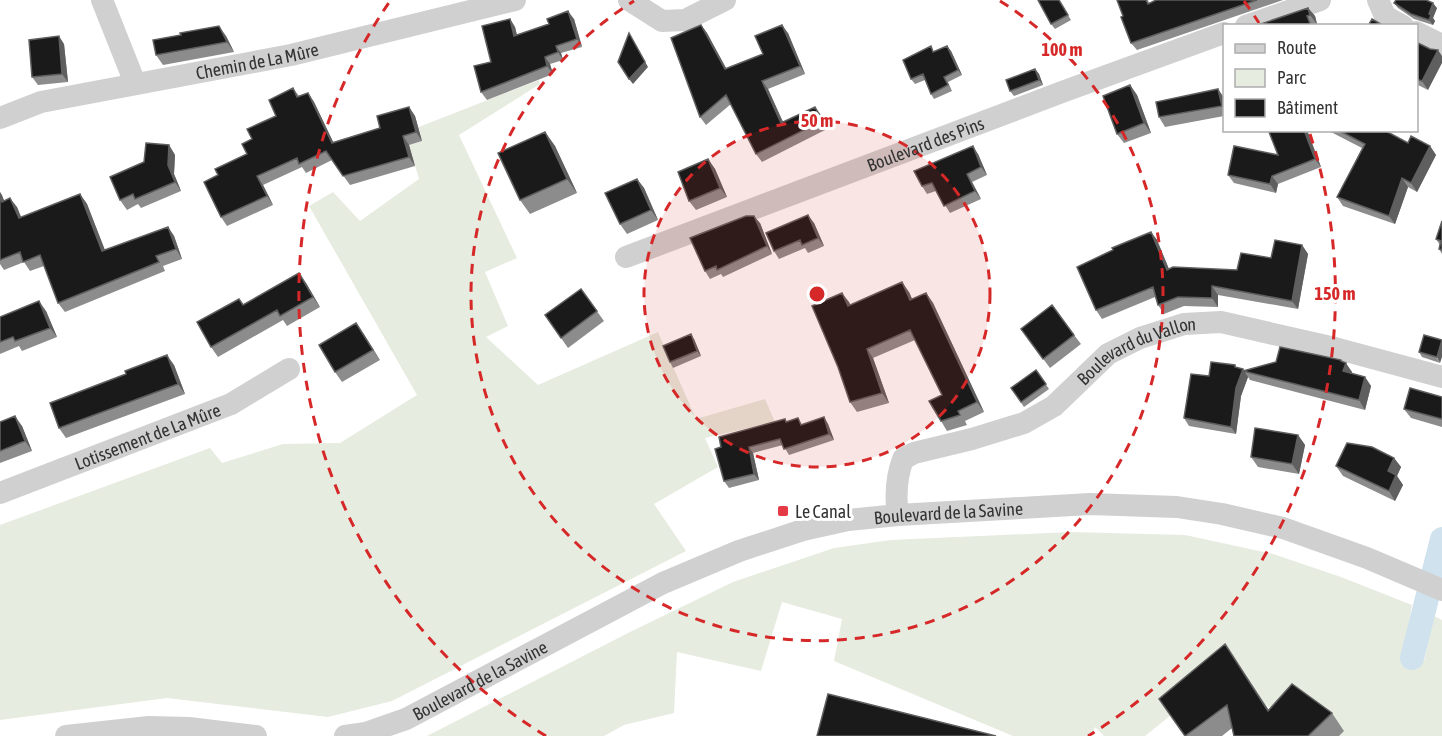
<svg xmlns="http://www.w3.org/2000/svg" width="1442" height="736" font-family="'Asap Condensed',sans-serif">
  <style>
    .green { fill: #e6ecdf }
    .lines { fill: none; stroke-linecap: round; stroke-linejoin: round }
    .canal { stroke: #cfe2ee; stroke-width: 24 }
    .street { stroke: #d0d0d0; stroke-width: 22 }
    .wall { fill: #8c8c8c }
    .shaded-wall { fill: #5f5f5f }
    .building { fill: #1a1a1a; stroke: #5f5f5f; stroke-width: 1.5 }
    .ring { fill: none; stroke: #d62828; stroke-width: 3; stroke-dasharray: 10 8 }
    .poi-dot { fill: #e63946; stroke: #fff; stroke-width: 2 }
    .labels { text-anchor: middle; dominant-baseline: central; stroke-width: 6; stroke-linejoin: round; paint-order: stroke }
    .street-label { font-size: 18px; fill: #333; stroke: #fff }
    .poi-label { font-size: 18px; fill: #333; stroke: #fff; text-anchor: start }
    .centre { fill: #d62828; stroke: #fff; stroke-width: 3 }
    .ring-label { font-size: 18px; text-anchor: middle; font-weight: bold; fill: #d62828; stroke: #fff; stroke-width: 6; stroke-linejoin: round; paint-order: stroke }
  </style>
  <rect width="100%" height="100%" fill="#fff"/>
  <path class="green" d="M539 80 540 84 459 135 517 258 485 272 508 326 486 337 538 385 658 332 696 419 765 399 775 422 705 438 718 467 654 504 686 551 392 701 328 717 167 698 0 720V525L210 448 222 463 283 444 340 443 417 395 309 206 333 192 360 221 419 179 409 145 422 141 419 127Z
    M1071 532 1185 535 1273 554 1341 577 1412 605 1403 655 1424 661 1434 616 1442 620V736H1339L1344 731 1287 721 1265 704 1237 662 1145 736H1104L1095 727 1091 736H1013L834 661 842 619 782 602 761 671 677 652 674 713 624 725 604 736H427L630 632 733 582 834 548 891 540Z"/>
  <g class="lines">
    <path class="canal" d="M1412 658 1442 539"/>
    <g class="street">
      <path d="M102 0 135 83"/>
      <path d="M629 0 662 21 685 20 725 0"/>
      <path d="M1378 0 1385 16 1403 26"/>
      <path d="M1246 26 1320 0"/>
      <path d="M1416 32 1442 45"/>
      <path id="s1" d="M0 118 41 102 291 55 515 0"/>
      <path id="s2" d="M626 257 1062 92 1224 33"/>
      <path id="s3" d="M0 493 231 404 289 369"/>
      <path id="s4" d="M898 515C895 495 896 478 903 459L914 453 972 439 1024 423 1054 406 1108 354 1140 338 1184 324 1221 322 1335 348 1442 377"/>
      <path d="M66 736 149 727 189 728 256 736"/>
      <path id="s5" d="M345 736 366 733 406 719 663 583 739 551 803 530 848 520 898 515 1090 504 1177 507 1222 514 1283 528 1367 558 1442 590"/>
    </g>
  </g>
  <path class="wall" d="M1059 0 1071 20 1055 29 1051 24Z
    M1117 0H1148L1149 3 1156 0H1283L1137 50 1131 43 1123 16Z
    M1394 3 1437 8 1433 18 1435 21 1433 25 1414 19 1398 8Z
    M1308 8 1315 16 1317 24 1313 25 1255 26Z
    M510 19 515 27 517 35 574 19 582 47 561 53 563 60 550 64 553 74 487 100 481 92 491 62Z
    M701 25 707 33 726 69 763 54 788 33 805 74 768 89 783 122 821 115 827 129 762 162 756 154 731 104 706 125 700 117Z
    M226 36 234 52 163 65 156 55Z
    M1416 42 1428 90 1416 84Z
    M64 44 68 82 38 85 32 77Z
    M947 46 951 51 962 75 948 82 952 91 934 99 931 94 925 80 915 84 911 79 935 52Z
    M1035 69 1039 74 1043 85 1014 96 1010 91Z
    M1130 85 1137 95 1151 133 1124 143 1117 134Z
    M293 88 299 96 308 93 314 102 333 142 380 128 409 107 415 116 422 141 409 145 415 166 350 185 332 160 306 173 302 167 263 185 273 205 227 226 221 217 218 175 247 154 252 139 276 116Z
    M1218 89 1224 98V116L1165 127 1159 117Z
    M1272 130H1307L1321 167 1278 184 1276 193 1234 183 1228 175 1278 155Z
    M1327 130H1384L1408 143 1430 146 1436 155 1417 192 1408 187 1395 224 1343 206 1337 197 1362 148Z
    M545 132 555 146 577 193 530 214 520 200Z
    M169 145 175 155 174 174 181 191 141 208 138 204 127 210 120 200 144 162Z
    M978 154 987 175 972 182 981 199 950 213 936 191 927 194 922 186Z
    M708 159 715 169 727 197 696 210 689 201Z
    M637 179 644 188 658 220 627 234 620 224Z
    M0 192 4 201 17 207 21 217 80 194 87 204 105 250 168 227 174 236 182 259 163 266 165 271 65 312 58 303 44 266 30 271 24 262 4 270 0 264Z
    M1442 221V254L1439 249 1440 245 1436 239Z
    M760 223 772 254 723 277 721 274 710 279 705 271Z
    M814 223 824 246 808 253 805 248 779 259 774 251Z
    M1151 232 1157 240 1169 269 1237 270 1271 258 1302 245 1308 254 1298 309 1218 295V307L1184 306 1164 314 1158 305 1155 297 1102 319 1096 310Z
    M306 283 320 307 287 326 283 320 218 357 211 347 239 299 244 305Z
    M581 289 604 321 568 348 545 315Z
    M909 292 912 299 926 293 933 303 984 412 965 421 967 425 947 431 941 421 942 395 915 340 873 358 889 403 857 412 850 402 838 367 849 302 850 305Z
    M46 311 57 337 22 351 19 346 0 354V317Z
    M356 323 380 360 342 382 335 372Z
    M1021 329 1074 335 1081 344 1050 368Z
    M1424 335 1440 363 1422 357 1419 352Z
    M694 339 701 356 673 368 670 362Z
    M1343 362 1352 372V374L1365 377 1371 386 1365 410 1250 380 1248 377 1241 396 1236 434 1189 426 1184 418 1209 376 1235 365 1236 367 1243 369 1244 371Z
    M174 365 185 394 66 438 59 428Z
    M1036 370 1049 389 1024 407 1011 388Z
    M1442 397V427L1411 418 1404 409Z
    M824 417 828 424 834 440 789 455 783 445 753 453 759 480 729 488 724 481 721 447 785 419 787 422 803 424Z
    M0 422 22 426 32 451 0 463Z
    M1298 435 1305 445 1299 474 1258 467 1251 457Z
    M1394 458 1401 467 1397 476 1403 485 1395 501 1343 476 1336 466Z
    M1225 644 1269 710 1332 713 1344 731 1339 736H1234L1232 728 1222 736H1185Z"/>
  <path class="shaded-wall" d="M1433 3 1437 8 1433 18 1435 21 1433 25 1429 20V14Z
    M1308 8 1315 16 1317 24 1310 15Z
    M568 11 574 19 582 47 577 39Z
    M510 19 515 27 519 44 514 36Z
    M701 25 707 33 731 77 725 69Z
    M782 25 788 33 805 74 800 66Z
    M219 26 226 36 234 52 227 42Z
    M629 33 648 67 633 84 629 79Z
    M59 36 64 44 68 82 62 74Z
    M556 46 561 53 563 60 558 52Z
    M947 46 951 51 962 75 958 70Z
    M1438 50 1442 56V63L1428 90 1422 81Z
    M545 57 550 64 553 74 547 66Z
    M1035 69 1039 74 1043 85 1039 80Z
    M762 81 768 89 787 131 781 123Z
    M1130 85 1137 95 1151 133 1144 123Z
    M1218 89 1224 98V110L1222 106Z
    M308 93 314 102 338 152 332 143Z
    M409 107 415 116 422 141 416 132Z
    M815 107 821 115 827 129 822 121Z
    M1304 130H1307L1321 167 1315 159Z
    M545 132 555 146 577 193 567 179Z
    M403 136 409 145 415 166 409 157Z
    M169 145 175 155 174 174 181 191 175 182 168 165Z
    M973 146 978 154 987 175 981 167Z
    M1430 146 1436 155 1417 192 1411 183Z
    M708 159 715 169 727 197 720 188Z
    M967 174 972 182 981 199 975 191Z
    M257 176 263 185 273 205 267 196Z
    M1272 176 1278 184 1276 193 1270 184Z
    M1402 178 1408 187 1395 224 1389 216Z
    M637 179 644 188 658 220 651 210Z
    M0 192 2 195 8 211 2 202 0 197Z
    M80 194 87 204 109 261 102 251Z
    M10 198 17 207 25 227 19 218Z
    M808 215 814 223 824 246 818 238Z
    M754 216 760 223 772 254 767 246Z
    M168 227 174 236 182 259 176 249Z
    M1151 232 1157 240 1173 279 1167 270Z
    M1302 245 1308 254 1298 309 1292 301Z
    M299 273 306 283 320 307 313 297Z
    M902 282 909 292 917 310 910 300Z
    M1212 286 1218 295V307L1212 298Z
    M842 293 849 302 855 315 848 306Z
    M926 293 933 303 984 412 977 402Z
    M39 301 46 311 57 337 50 328Z
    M356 323 363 333 380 360 373 350Z
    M691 334 694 339 701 356 697 351Z
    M1442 340V357L1440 363 1437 357Z
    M867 349 873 358 889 403 882 393Z
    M167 355 174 365 185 394 178 384Z
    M1341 360 1345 365 1346 363 1352 372 1350 381 1343 371Z
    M1243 369 1248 377 1241 396 1236 434 1231 427 1236 388Z
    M1365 377 1371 386 1365 410 1359 400Z
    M15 416 22 426 32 451 25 441Z
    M824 417 828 424 834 440 829 434Z
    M1298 435 1305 445 1299 474 1292 464Z
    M749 447 753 453 759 480 754 474Z
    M1394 458 1401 467 1397 476 1403 485 1395 501 1389 491 1388 471Z"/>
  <path class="building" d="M1038 0H1059L1068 15 1051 24Z
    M1117 0H1146L1148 4 1156 0H1257L1131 43 1121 17 1123 16Z
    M1396 0H1426L1433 3 1429 14 1431 15 1429 20 1411 14 1394 3Z
    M1308 8 1310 15 1307 16 1311 26H1255Z
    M568 11 577 39 556 46 558 52 545 57 547 66 481 92 474 66 491 62 482 26 510 19 514 36 549 24 547 19Z
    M1372 19 1384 26H1368Z
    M701 25 725 69 763 54 755 36 782 25 800 66 762 81 781 123 815 107 822 121 756 154 726 95 700 117 671 38Z
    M219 26 227 42 156 55 153 40 181 35 180 33Z
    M629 33 645 62 629 79 618 62Z
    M59 36 62 74 32 77 29 40Z
    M1416 42 1430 49 1438 50 1422 81 1416 79Z
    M931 46 933 52 947 46 958 70 944 77 948 85 931 94 923 74 911 79 903 60Z
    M1035 69 1039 80 1010 91 1006 80Z
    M1130 85 1144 123 1117 134 1103 96Z
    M293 88 297 97 308 93 332 143 380 128 377 116 409 107 416 132 403 136 409 157 343 176 326 151 299 164 297 158 257 176 267 196 221 217 204 182 218 175 215 169 247 154 242 144 252 139 247 129 276 116 269 100Z
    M1218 89 1222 106 1159 117 1156 102Z
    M1272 130H1304L1315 159 1272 176 1270 184 1228 175 1234 146 1278 155 1269 132Z
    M1338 130H1384L1408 143 1411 136 1430 146 1411 183 1402 178 1389 216 1337 197 1365 144Z
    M545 132 567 179 520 200 498 153Z
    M146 143 169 145 168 165 175 182 135 199 133 194 120 200 110 177 144 162Z
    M973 146 981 167 967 174 975 191 944 206 932 183 922 186 914 171Z
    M708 159 720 188 689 201 678 172Z
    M637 179 651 210 620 224 605 193Z
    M80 194 102 251 168 227 176 249 156 256 159 262 58 303 40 255 23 262 20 252 0 260V197L2 202 10 198 19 218Z
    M808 215 818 238 802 245 800 240 774 251 766 233Z
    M746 216H754L767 246 717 270 716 266 705 271 690 238Z
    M1442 221V250L1439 249 1441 241 1436 239Z
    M1151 232 1167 270 1173 267 1237 270 1241 253 1271 258 1275 240 1302 245 1292 301 1212 286V298L1178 297 1158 305 1153 287 1096 310 1077 267 1113 250 1112 248Z
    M299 273 313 297 280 316 277 310 211 347 197 322 239 299 243 305Z
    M902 282 910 300 926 293 977 402 958 411 960 415 941 421 929 401 942 395 910 330 867 349 882 393 850 402 838 367 812 306 842 293 848 306Z
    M581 289 597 311 561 338 545 315Z
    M39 301 50 328 15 341 13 337 0 342V317Z
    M1052 305 1074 335 1043 359 1021 329Z
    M356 323 373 350 335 372 319 345Z
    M691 334 697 351 670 362 663 346Z
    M1424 335 1442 340 1437 357 1419 352Z
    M1280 347 1341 360V361L1346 363 1343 371 1365 377 1359 400 1243 371 1276 362Z
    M167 355 178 384 59 428 50 403 126 374 125 371Z
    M1211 362 1235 365V367L1243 369 1236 388 1231 427 1184 418 1191 374 1209 376Z
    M1036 370 1046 384 1021 402 1011 388Z
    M1410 388 1442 397V419L1404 409Z
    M15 416 25 441 0 451V422Z
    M824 417 829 434 784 449 780 439 749 447 754 474 724 481 715 449 721 447 719 437 785 419 786 422 798 418 801 425Z
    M1255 428 1298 435 1292 464 1251 457Z
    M1347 443 1372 447 1394 458 1388 471 1396 475 1389 491 1336 466Z
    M1225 644 1268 711 1292 684 1332 713 1308 736H1234L1227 705 1185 736 1159 699Z
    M828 694 996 736H817Z"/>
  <circle cx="817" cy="294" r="173" fill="#d62828" fill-opacity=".12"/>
  <g class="ring">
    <circle cx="817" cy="294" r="173"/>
    <path d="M1000 1A346 346 0 1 1 634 1"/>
    <path d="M546 736A518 518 0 0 1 390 1M1244 1A518 518 0 0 1 1259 23M1310 134A518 518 0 0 1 1088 736"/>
  </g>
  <rect class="poi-dot" x="777" y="505" width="12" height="12" rx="3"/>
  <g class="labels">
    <g class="street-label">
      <text stroke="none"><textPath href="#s1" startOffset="264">Chemin de La Mûre</textPath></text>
      <text stroke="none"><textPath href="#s2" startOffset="320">Boulevard des Pins</textPath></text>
      <text stroke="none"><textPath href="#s4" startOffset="320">Boulevard du Vallon</textPath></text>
      <text stroke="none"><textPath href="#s3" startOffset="158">Lotissement de La Mûre</textPath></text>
      <text stroke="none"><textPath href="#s5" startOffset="651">Boulevard de la Savine</textPath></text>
      <text stroke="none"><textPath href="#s5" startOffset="147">Boulevard de la Savine</textPath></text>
    </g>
    <g class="poi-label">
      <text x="795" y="511">Le Canal</text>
    </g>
  </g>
  <circle cx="817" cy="294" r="9" class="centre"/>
  <g class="ring-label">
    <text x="1062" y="56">100 m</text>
    <text x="817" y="127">50 m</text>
    <text x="1335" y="300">150 m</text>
  </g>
  <rect x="1223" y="24" width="195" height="108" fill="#ffffff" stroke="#adadad" stroke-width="1.5"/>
  <rect x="1235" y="44" width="30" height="9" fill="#d0d0d0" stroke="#adadad" stroke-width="1.5"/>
  <text x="1277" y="54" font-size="18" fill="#333333">Route</text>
  <rect x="1235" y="69" width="30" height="18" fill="#e6ecdf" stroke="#adadad" stroke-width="1.5"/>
  <text x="1277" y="84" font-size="18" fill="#333333">Parc</text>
  <rect x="1235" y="99" width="30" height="18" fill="#1a1a1a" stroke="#adadad" stroke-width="1.5"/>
  <text x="1277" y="114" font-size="18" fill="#333333">Bâtiment</text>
</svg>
